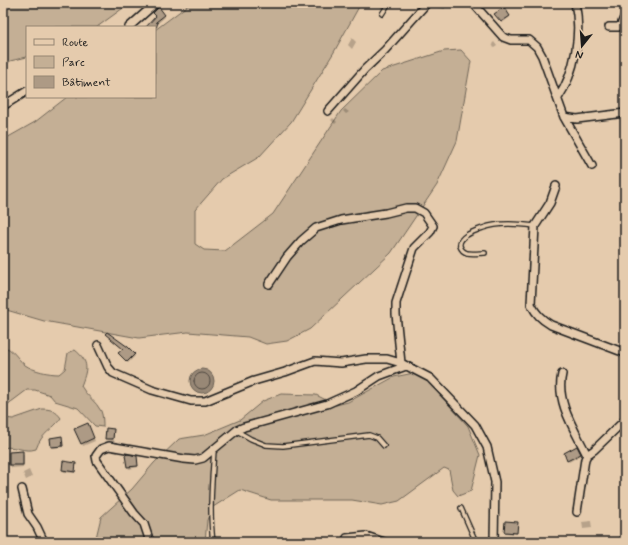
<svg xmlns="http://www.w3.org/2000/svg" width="628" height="545" font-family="Mynerve,sans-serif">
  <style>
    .green { fill: #c4af95; stroke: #706658 }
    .water { fill: #988876; stroke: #665d52 }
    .shadow { fill: #0003 }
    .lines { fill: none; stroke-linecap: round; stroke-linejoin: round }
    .shore { stroke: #4e4740; stroke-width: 1 }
    .building { fill: #ad9a85; stroke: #1c1c1c }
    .service-casing { stroke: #1c1c1c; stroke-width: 6 }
    .minor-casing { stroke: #1c1c1c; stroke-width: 10 }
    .service { stroke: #e5cbad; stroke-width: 3.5 }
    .minor { stroke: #e5cbad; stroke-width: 7 }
  </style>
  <rect width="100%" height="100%" fill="#e5cbad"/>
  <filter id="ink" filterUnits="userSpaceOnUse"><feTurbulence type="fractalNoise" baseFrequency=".025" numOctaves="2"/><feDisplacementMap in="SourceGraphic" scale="8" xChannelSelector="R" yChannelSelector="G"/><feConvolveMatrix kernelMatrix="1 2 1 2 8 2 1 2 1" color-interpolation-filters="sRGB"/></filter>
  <g filter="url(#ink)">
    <path class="green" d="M3 3H130L97 27H27V57L10 61 3 68Z
      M191 3H361L334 52 291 122 259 157 222 179 195 210V244L204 250 225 251 273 214 341 111 382 71 444 51 461 50 471 61 457 141 437 185 391 253 310 329 287 341 266 344 248 337 188 332 139 338 44 321 3 309V140L35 122 67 97H155V30Z
      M3 347C13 348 17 359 25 365 34 371 49 374 59 374L65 369 68 353 75 350C90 362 87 370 81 386 86 396 96 401 101 411 103 416 103 422 103 427L95 426 78 408 55 401 50 395 35 390H27L3 408Z
      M414 373 428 382 468 426 480 455 471 491 458 496 453 490 449 470 444 468 399 501 382 505 352 500H271L240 490 213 507 207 520 205 542H95L101 517 132 489 154 463 179 439 204 435 240 420 263 401 281 394 316 395 336 405 348 402 394 377Z
      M42 409C51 409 56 411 61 418 52 431 42 432 36 449 24 453 16 445 3 448V415L4 418 13 419Z"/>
    <path class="water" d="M190 381a12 12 0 1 1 24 0a12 12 0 1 1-24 0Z"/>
    <path class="shadow" d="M382 3H387L382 9 380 6Z
      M435 3H445V9L436 7Z
      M503 9 510 17 502 23 495 14Z
      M164 15 165 17 157 24 158 26 155 30V27H148Z
      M352 38 356 42 352 49 348 45Z
      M494 42 497 46 494 48 492 44Z
      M345 109 349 112 346 114 343 111Z
      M333 118 337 122 335 124 331 120Z
      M127 347 135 356 128 363 120 355Z
      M89 427 95 441 83 446 82 443Z
      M114 430V441L107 440 106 438Z
      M51 439H62L63 447 53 448Z
      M576 447 581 455 569 462 565 453Z
      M22 452 24 455V467L12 468 10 465V453Z
      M126 456 137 457 138 467 129 469Z
      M75 464V473L64 472 63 470Z
      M29 470 32 477 26 480 23 473Z
      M591 521 592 528 583 529 582 522Z
      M517 523V534L506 533 505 532Z"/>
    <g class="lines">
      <path class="shore" d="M194 381a8 8 0 1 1 16 0a8 8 0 1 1-16 0Z"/>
    </g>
    <path class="building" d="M159 7 165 15 156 22 158 23 156 27H146L156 16 153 13Z
      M504 7 510 16 501 22 494 14Z
      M107 332 128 347 135 354 127 362 118 353 123 349 105 334Z
      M88 423 94 438 81 444 74 429Z
      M106 428 114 429 113 439H105Z
      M62 436 63 446 51 447 50 438Z
      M577 446 581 454 567 461 564 453Z
      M23 451V465H9V452Z
      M128 454 137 456 138 466 127 467 125 455Z
      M63 461 76 463 75 472 62 470Z
      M505 521 518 522 517 533 504 532Z"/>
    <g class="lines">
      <g class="service-casing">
        <path id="service" d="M382 14 389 3
          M485 253C480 253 472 254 467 253 464 252 461 249 460 246 458 236 475 231 483 228 499 222 519 224 535 226
          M237 431 251 439 266 445 283 446 369 435 377 438 384 446
          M461 508 476 542
          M213 542C209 511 212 481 214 450"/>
      </g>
      <g class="minor-casing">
        <path id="minor" d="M473 3 503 37 511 40H529L537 47 542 56 564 117 592 166
          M129 27 156 3
          M609 27H618L621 25 625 15
          M558 98C575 73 582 33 575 3
          M3 106 27 91
          M328 111 365 69 385 50 427 3
          M564 117 577 119 625 113
          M556 186 550 203 535 226 531 304C536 314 541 319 551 325L625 353
          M269 284 287 257 301 241 316 228 341 220 386 213 406 208H415L424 213 433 226 430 232 414 248 396 303V314L401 363
          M98 345 108 367 113 373 152 390 191 401H205L254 381 285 372 315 361 341 363 366 359H387L401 363 430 378 475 425 487 447 495 482 494 542
          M562 374C555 402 576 432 587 455
          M22 489 28 514 37 527 44 542
          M577 512 585 459 587 455 594 450 625 420
          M347 538 366 536 384 542
          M150 542 144 524 134 513 97 461 96 456 101 449 109 446 184 459 195 460 203 458 237 430 244 427 327 404 356 391 379 376 406 366"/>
      </g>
      <use href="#service" class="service"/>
      <use href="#minor" class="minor"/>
    </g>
  </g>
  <rect width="628" height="545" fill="none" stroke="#e5cbad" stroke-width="16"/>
  <rect x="8" y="8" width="612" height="529" fill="none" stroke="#1c1c1c" stroke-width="1.5" filter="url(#ink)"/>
  <rect x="26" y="26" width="130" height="72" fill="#e5cbad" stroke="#958573"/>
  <rect x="34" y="39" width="20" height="6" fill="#e5cbad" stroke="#958573"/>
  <text x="62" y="46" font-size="12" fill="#1c1c1c">Route</text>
  <rect x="34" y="56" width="20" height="12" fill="#c4af95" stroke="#958573"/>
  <text x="62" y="66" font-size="12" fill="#1c1c1c">Parc</text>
  <rect x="34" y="76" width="20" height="12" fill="#ad9a85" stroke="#958573"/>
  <text x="62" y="86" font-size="12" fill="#1c1c1c">Bâtiment</text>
  <g transform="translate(582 46) rotate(197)" stroke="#e5cbad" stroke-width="3" paint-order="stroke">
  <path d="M0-3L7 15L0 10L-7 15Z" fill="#1c1c1c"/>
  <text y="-6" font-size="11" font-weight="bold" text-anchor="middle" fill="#1c1c1c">N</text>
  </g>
</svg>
